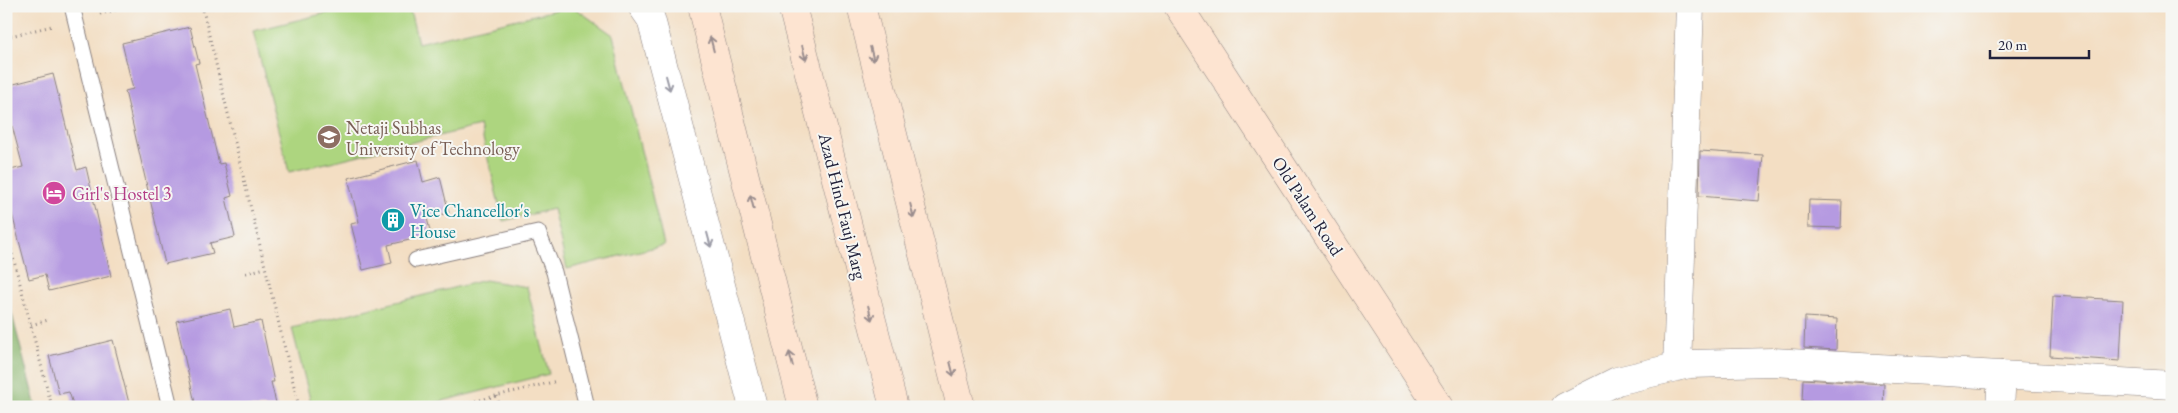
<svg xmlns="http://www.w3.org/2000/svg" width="2178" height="413" font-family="'EB Garamond',serif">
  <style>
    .green { fill: #add57f; stroke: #687c5d }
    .forest { fill: #8ab66e; stroke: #566c54 }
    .building { fill: #b59ae1 }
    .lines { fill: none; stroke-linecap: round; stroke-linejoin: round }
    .lane-casing { stroke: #8a807f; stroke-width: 17 }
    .street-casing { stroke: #8a807f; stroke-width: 29 }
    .secondary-casing { stroke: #8a807f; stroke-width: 29 }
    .path { stroke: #8a807f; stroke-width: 3; stroke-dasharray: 1 4; stroke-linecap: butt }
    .lane { stroke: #fff; stroke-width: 15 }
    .street { stroke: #fff; stroke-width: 28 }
    .secondary { stroke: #fde4d1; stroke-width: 28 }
    .oneway { stroke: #9a8d8e }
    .oneway2 { stroke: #9c9ca7 }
    .labels { text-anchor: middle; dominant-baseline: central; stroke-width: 4; stroke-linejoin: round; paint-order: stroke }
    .education-label { font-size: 18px; fill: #785e54; stroke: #f6f6f2; text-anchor: start }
    .hotel-label { font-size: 18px; fill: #b23c85; stroke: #f6f6f2; text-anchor: start }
    .street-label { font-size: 18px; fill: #22223b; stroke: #f6f6f2 }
    .culture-label { font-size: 18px; fill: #0d838f; stroke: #f6f6f2; text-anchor: start }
  </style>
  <rect width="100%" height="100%" fill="#f6f6f2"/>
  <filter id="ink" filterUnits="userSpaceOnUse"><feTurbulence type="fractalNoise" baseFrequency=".02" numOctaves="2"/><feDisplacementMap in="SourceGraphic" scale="10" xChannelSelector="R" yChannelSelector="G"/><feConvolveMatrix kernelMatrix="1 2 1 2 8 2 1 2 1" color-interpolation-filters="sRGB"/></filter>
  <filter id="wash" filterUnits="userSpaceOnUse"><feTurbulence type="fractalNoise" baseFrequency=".0096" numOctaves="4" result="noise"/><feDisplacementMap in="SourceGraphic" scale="20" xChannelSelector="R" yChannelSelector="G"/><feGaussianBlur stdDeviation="1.12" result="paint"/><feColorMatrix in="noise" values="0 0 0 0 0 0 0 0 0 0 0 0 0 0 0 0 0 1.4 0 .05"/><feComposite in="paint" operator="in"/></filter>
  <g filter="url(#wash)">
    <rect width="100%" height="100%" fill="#f3dec3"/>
    <path class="green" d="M355 6H409L418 43 572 6 613 35 664 245 567 269 553 209 503 221 480 126 289 172 253 31Z
      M485 280 527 287 549 374 419 407H312L292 328Z"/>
    <path class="forest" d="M6 291 36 407H6Z"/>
    <g id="blocks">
      <path class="building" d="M190 27 199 63 195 64 219 164 224 163 232 196 226 198 235 237 210 243 213 253 165 264 125 91 133 89 122 43Z
        M53 74 77 170 86 167 111 276 49 291 45 275 29 279 6 191V171L23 167 6 103V86Z
        M1700 151 1763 155 1759 201 1699 196Z
        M418 160 423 182 440 177 449 213 427 218 431 235 388 245 392 263 363 270 351 224 359 222 348 178Z
        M1809 200 1842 201 1841 228 1808 227Z
        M2053 296 2123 300 2120 361 2050 356Z
        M230 309 234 327 261 321 274 382H271L277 407H196L176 321Z
        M1805 317 1837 319 1836 350 1804 348Z
        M113 340 130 407H74L69 392 59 394 49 356Z
        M1803 379 1884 384 1883 407H1851V405L1802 401Z"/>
    </g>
  </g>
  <g filter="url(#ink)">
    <use href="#blocks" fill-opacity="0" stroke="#8a807f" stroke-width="1"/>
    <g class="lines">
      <g class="lane-casing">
        <path id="lane" d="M72 6 170 407
          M416 260 538 232 554 272 587 407"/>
      </g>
      <g class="street-casing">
        <path id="street" d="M642 6 651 19 753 407
          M1677 367 1690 6
          M1565 407 1617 381 1689 364 1773 362 2172 385
          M2000 407 2002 375"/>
      </g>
      <g class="secondary-casing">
        <path id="secondary" d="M702 6 803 407
          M792 6 894 407
          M861 6 961 407
          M1178 6 1439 407"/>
      </g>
      <path class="path" d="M202 6 299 407
        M100 14 131 6
        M6 37 52 26
        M6 230 52 407
        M246 273 265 268
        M31 325 48 320
        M497 396 500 407
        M451 407 557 381"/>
      <use href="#lane" class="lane"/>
      <use href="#street" class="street"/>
      <use href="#secondary" class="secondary"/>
    </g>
    <defs><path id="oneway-shaft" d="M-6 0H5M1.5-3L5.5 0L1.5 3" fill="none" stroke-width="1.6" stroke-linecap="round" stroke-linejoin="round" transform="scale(1.25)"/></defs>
    <g class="oneway">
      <use href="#oneway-shaft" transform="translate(712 44) rotate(-104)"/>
      <use href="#oneway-shaft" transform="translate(804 53) rotate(76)"/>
      <use href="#oneway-shaft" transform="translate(872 54) rotate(76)"/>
      <use href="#oneway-shaft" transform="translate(752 202) rotate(-104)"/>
      <use href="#oneway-shaft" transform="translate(912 211) rotate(76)"/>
      <use href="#oneway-shaft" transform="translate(870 313) rotate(76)"/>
      <use href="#oneway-shaft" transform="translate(791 359) rotate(-104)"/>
      <use href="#oneway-shaft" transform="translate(952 369) rotate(76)"/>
    </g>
    <g class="oneway2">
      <use href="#oneway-shaft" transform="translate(668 83) rotate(75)"/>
      <use href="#oneway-shaft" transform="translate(709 240) rotate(75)"/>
    </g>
  </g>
  <defs>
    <g id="university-disc" transform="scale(1.25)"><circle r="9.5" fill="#8d6e63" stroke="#f6f6f2"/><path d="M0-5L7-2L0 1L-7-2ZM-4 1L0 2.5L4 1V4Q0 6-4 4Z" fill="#fff"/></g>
    <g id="hotel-disc" transform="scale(1.25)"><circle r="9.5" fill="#d1479c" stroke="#f6f6f2"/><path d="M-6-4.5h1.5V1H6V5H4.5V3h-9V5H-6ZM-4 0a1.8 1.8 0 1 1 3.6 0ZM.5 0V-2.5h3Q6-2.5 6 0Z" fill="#fff"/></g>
    <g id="building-disc" transform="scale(1.25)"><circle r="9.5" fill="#0f9aa8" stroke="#f6f6f2"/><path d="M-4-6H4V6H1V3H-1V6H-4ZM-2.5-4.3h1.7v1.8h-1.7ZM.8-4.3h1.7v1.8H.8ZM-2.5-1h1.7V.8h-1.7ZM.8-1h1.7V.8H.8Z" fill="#fff"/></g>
  </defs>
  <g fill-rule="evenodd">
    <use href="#university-disc" x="329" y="137"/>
    <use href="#hotel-disc" x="54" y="193"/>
    <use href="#building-disc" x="393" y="220"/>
  </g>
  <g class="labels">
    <g class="education-label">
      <text x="346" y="127">Netaji Subhas<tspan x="346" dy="21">University of Technology</tspan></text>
    </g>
    <g class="hotel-label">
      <text x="72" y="193">Girl's Hostel 3</text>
    </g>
    <g class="street-label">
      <text transform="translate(843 206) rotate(76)">Azad Hind Fauj Marg</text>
      <text transform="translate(1308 206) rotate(57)">Old Palam Road</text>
    </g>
    <g class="culture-label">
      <text x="410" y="210">Vice Chancellor's<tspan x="410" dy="21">House</tspan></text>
    </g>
  </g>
  <rect width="2178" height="413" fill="none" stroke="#f6f6f2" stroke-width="25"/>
  <path d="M1990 50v8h99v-8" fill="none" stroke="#22223b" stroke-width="2.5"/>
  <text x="1998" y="50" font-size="15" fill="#22223b" stroke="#f6f6f2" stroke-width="4" paint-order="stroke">20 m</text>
</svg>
